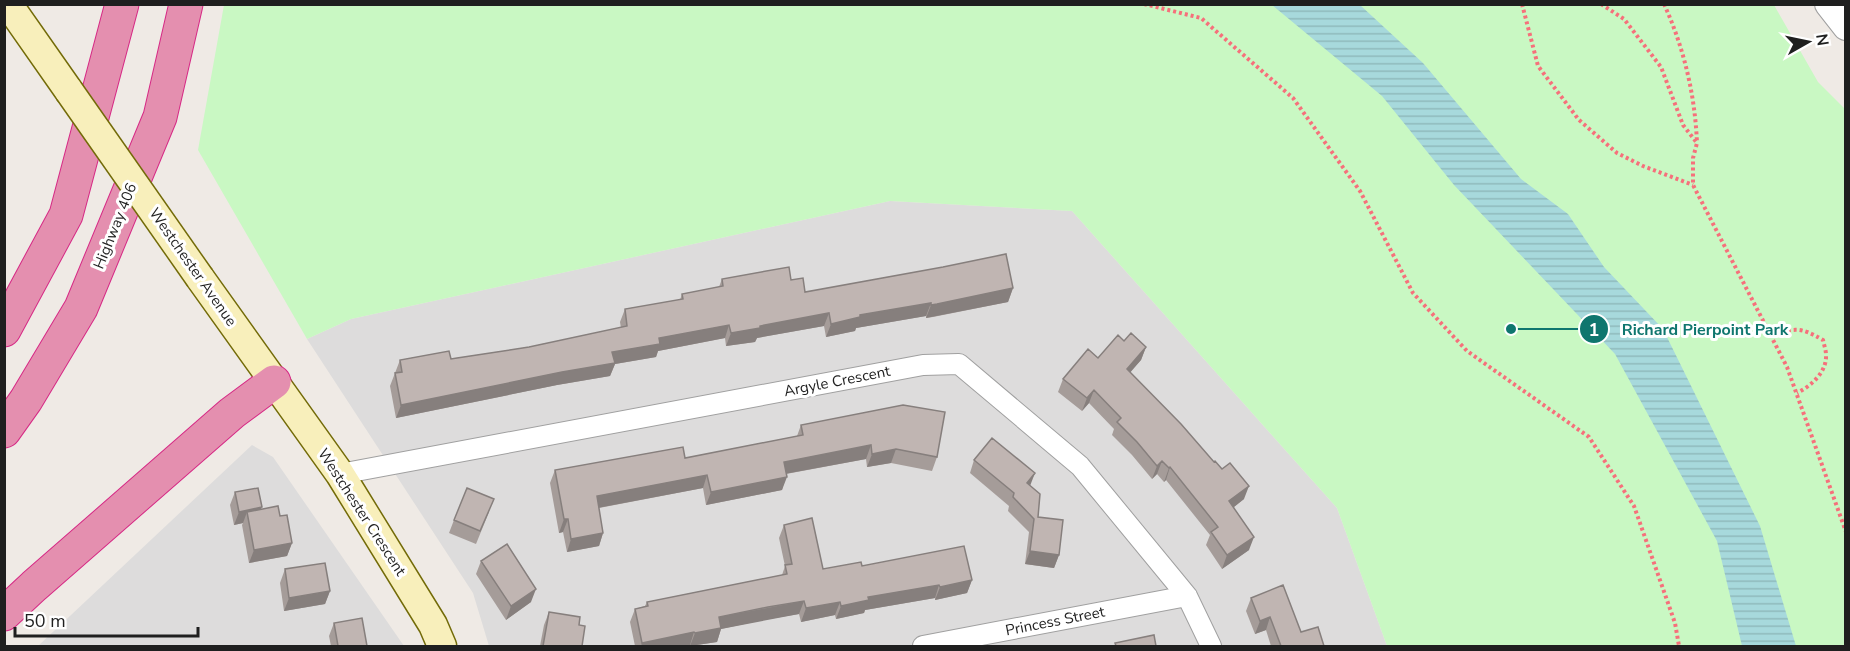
<svg xmlns="http://www.w3.org/2000/svg" width="1850" height="651" font-family="'Nunito Sans',sans-serif">
  <style>
    .residential { fill: #dddcdc }
    .park { fill: #c9f8c3 }
    .water { fill: url(#water-rules) }
    .lines { fill: none; stroke-linecap: round; stroke-linejoin: round }
    .minor-casing { stroke: #a0a0a0; stroke-width: 22 }
    .tertiary-casing { stroke: #a0a0a0; stroke-width: 28 }
    .secondary-casing { stroke: #736b08; stroke-width: 31 }
    .motorway-casing { stroke: #d62985; stroke-width: 35 }
    .path { stroke: #f6707b; stroke-width: 4; stroke-dasharray: 3 3; stroke-linecap: butt }
    .minor { stroke: #fff; stroke-width: 20 }
    .tertiary { stroke: #fff; stroke-width: 26 }
    .secondary { stroke: #f8efbb; stroke-width: 28 }
    .motorway { stroke: #e48faf; stroke-width: 33 }
    .secondary-bridge-casing { stroke: #736b08; stroke-width: 31; stroke-linecap: butt }
    .secondary-bridge { stroke: #f8efbb; stroke-width: 28 }
    .wall { fill: #a59c99 }
    .shaded-wall { fill: #867f7d }
    .building { fill: #c0b5b2; stroke: #867f7d; stroke-width: 1.5 }
    .labels { text-anchor: middle; dominant-baseline: central; stroke-width: 6; stroke-linejoin: round; paint-order: stroke }
    .street-label { font-size: 15px; fill: #1f1f1f; stroke: #fff }
    .leader { fill: none; stroke: #0f766e; stroke-width: 2 }
    .callout-dot { fill: #0f766e; stroke: #fff; stroke-width: 2 }
    .mark-label { font-size: 18px; text-anchor: middle; font-weight: bold; fill: #fff }
    .callout-label { font-size: 16px; text-anchor: middle; font-weight: bold; fill: #0f766e; stroke: #fff; stroke-width: 6; stroke-linejoin: round; paint-order: stroke }
  </style>
  <defs>
    <pattern id="water-rules" width="6" height="5" patternUnits="userSpaceOnUse" patternTransform="scale(1.5)"><rect width="6" height="5" fill="#a7d9dc"/><path d="M0 2.5h6" fill="none" stroke="#8fbabc"/></pattern>
  </defs>
  <rect width="100%" height="100%" fill="#efeae5"/>
  <path class="residential" d="M890 201 1072 211 1337 508 1387 646H489L473 593 307 339 351 319Z
    M252 445 273 457 404 646H38Z"/>
  <path class="park" d="M224 5H1774L1818 82 1845 109V646H1387L1337 508 1072 211 890 201 351 319 307 339 198 150Z"/>
  <path class="water" d="M1272 5H1360L1423 63 1521 179 1568 214 1604 267 1663 329 1760 526 1796 646H1742L1717 541 1615 354 1454 185 1382 96Z"/>
  <g class="lines">
    <g class="minor-casing">
      <path id="minor" d="M340 474 923 365 959 364 1080 466 1187 596 1211 646
        M923 646 1187 596"/>
    </g>
    <g class="tertiary-casing">
      <path id="tertiary" d="M1828 4 1846 27"/>
    </g>
    <g class="secondary-casing">
      <path id="secondary" d="M8 4 69 91
        M200 278 340 474 433 625 442 646"/>
    </g>
    <g class="motorway-casing">
      <path id="motorway" d="M4 330 66 215 122 4
        M4 431 26 400 81 308 160 117 186 4
        M4 614 34 586 232 413 274 382"/>
    </g>
    <path class="path" d="M1144 4 1201 18 1293 98 1360 191 1413 293 1467 351 1589 437 1634 506 1675 623 1679 646
      M1522 4 1538 66 1579 120 1617 153 1643 166 1693 185
      M1601 4 1624 19 1661 67 1683 125 1697 143 1693 158V185L1787 367 1846 532
      M1664 4C1684 48 1695 95 1697 143
      M1770 334C1796 329 1799 326 1823 340 1824 345 1826 350 1826 355 1827 372 1811 386 1797 393"/>
    <use href="#minor" class="minor"/>
    <use href="#tertiary" class="tertiary"/>
    <use href="#secondary" class="secondary"/>
    <use href="#motorway" class="motorway"/>
    <g class="secondary-bridge-casing">
      <path id="secondary-bridge" d="M69 91 200 278"/>
    </g>
    <use href="#secondary-bridge" class="secondary-bridge"/>
  </g>
  <path class="wall" d="M722 279 791 280 805 292 1013 288 1008 302 933 317 926 318V316L856 328 855 331 826 337 824 326 757 338 755 342 726 346 725 338 658 351 656 357 615 364 610 376 557 385 396 418 390 386 400 360 457 358 529 347 621 328 620 322 625 309 680 300 682 294 719 287Z
    M1124 341 1146 347 1141 360 1130 372 1244 499 1234 507 1249 550 1222 569 1206 545 1210 535 1166 480 1164 482 1157 474 1152 479 1132 455 1112 435 1114 429 1089 403 1082 411 1058 392 1063 379Z
    M801 425 937 457 932 471 891 463 867 467 866 459 786 474 782 490 706 505 703 488 599 508 603 533 599 546 567 552 563 532 559 533 550 483 555 470 685 458 797 436Z
    M974 460 1030 486 1038 517 1059 555 1054 568 1025 564 1029 532 1008 511 1009 506 970 473Z
    M235 492 261 509 280 516 292 543 287 556 249 563 242 525 243 523 234 525 230 505Z
    M489 512 476 544 449 533 454 520Z
    M784 525 823 569 862 566 972 580 967 593 935 600V598L865 610 864 613 836 619 835 615 801 622 799 614 763 620 721 629 717 642 690 646V645L683 646H635L630 622 635 609 645 606 647 602 782 575 785 566 779 538Z
    M481 561 531 602 506 620 476 574Z
    M285 569 330 591 325 604 284 611 280 583Z
    M1251 598 1301 632 1324 646H1271L1266 630 1255 634 1246 611Z
    M549 612 579 625 582 646H540L544 625Z
    M334 623 367 646H331L329 636Z"/>
  <path class="shaded-wall" d="M1013 288 1008 302 926 318 931 305Z
    M931 303 926 316 856 328 855 331 826 337 831 324 860 315Z
    M829 313 824 326 757 338 755 342 726 346 731 333 760 326Z
    M729 325 725 338 658 351 656 357 615 364 610 376 557 385 396 418 401 405 612 352 659 338Z
    M1146 347 1141 360 1122 382 1127 369Z
    M1094 390 1089 403 1082 411 1087 398Z
    M871 445 866 459 779 475 784 462Z
    M896 449 891 463 867 467 872 454Z
    M1162 461 1157 474 1152 479 1157 466Z
    M1170 467 1166 480 1164 482 1169 468Z
    M1035 473 1030 486 1027 483Z
    M707 475 703 488 592 509 597 496Z
    M787 477 782 490 706 505 711 492Z
    M1249 486 1244 499 1225 514 1229 501Z
    M262 507 257 520 247 512 243 523 234 525 239 512Z
    M564 519H568L563 532 559 533Z
    M603 533 599 546 567 552 571 539Z
    M1254 537 1249 550 1222 569 1227 555Z
    M292 543 287 556 249 563 254 550Z
    M1030 551 1059 555 1054 568 1025 564Z
    M972 580 967 593 935 600 940 587Z
    M939 585 935 598 865 610 864 613 836 619 841 606 868 597Z
    M536 589 531 602 506 620 511 606Z
    M330 591 325 604 284 611 289 598Z
    M804 601 799 614 721 629 717 642 690 646 695 633 719 617Z
    M840 602 835 615 801 622 806 608Z
    M1270 617 1266 630 1255 634 1260 621Z
    M694 632 690 645 683 646H641L642 643Z"/>
  <path class="building" d="M1006 254 1013 288 937 304 931 305V303L860 315V317L831 324 829 313 760 326V328L731 333 729 325 659 338 660 344 612 352 615 363 562 372 401 405 395 373 402 372 400 360 449 351 451 359 457 358 529 347 627 326 625 309 683 299 682 294 723 286 722 279 789 267 791 280 803 278 805 292 943 267Z
    M1131 333 1146 347 1127 369 1181 424 1214 462 1215 461 1222 469 1230 463 1249 486 1229 501 1254 537 1227 555 1211 532 1218 527 1170 467 1169 468 1162 461 1157 466 1137 442 1117 422 1121 418 1094 390 1087 398 1063 379 1088 349 1098 358 1118 335 1124 341Z
    M903 405 945 412 937 457 896 449 872 454 871 445 784 462 787 477 711 492 707 475 597 496 603 533 571 539 568 519H564L555 470 683 447 685 458 803 435 801 425Z
    M992 438 1035 473 1027 483 1040 494 1038 517 1063 520 1059 555 1030 551 1034 519 1013 497 1014 493 974 460Z
    M258 488 262 507 239 512 235 492Z
    M467 488 494 499 480 531 454 520Z
    M278 506 280 516 287 515 292 543 254 550 247 512Z
    M812 518 823 569 861 562 862 566 964 546 972 580 940 587 939 585 868 597 869 600 841 606 840 602 806 608 804 601 768 607 719 617 721 628 695 633 694 632 642 643 635 609 648 606 647 602 787 574 785 565 792 564 784 525Z
    M507 544 536 589 511 606 481 561Z
    M325 563 330 591 289 598 285 569Z
    M1283 585 1301 632 1318 627 1324 646H1281L1270 617 1260 621 1251 598Z
    M549 612 580 617 579 625 585 626 582 646H543Z
    M362 618 367 646H338L334 623Z
    M1154 635 1156 646H1116L1115 643Z"/>
  <g class="labels">
    <g class="street-label">
      <text transform="translate(115 226) rotate(-68)">Highway 406</text>
      <text transform="translate(193 267) rotate(55)">Westchester Avenue</text>
      <text transform="translate(837 381) rotate(-11)">Argyle Crescent</text>
      <text transform="translate(362 512) rotate(57)">Westchester Crescent</text>
      <text transform="translate(1055 621) rotate(-11)">Princess Street</text>
    </g>
  </g>
  <path class="leader" d="M1511 329L1594 329"/>
  <g class="callout-dot">
    <circle cx="1511" cy="329" r="6"/>
    <circle cx="1594" cy="329" r="15"/>
  </g>
  <g class="mark-label">
    <text x="1594" y="336">1</text>
  </g>
  <g class="callout-label">
    <text x="1705" y="335">Richard Pierpoint Park</text>
  </g>
  <rect width="1850" height="651" fill="none" stroke="#1f1f1f" stroke-width="12"/>
  <g transform="translate(1808 42) rotate(81)" stroke="#ffffff" stroke-width="4.5" paint-order="stroke">
  <path d="M0-4.5L10 22L0 15L-10 22Z" fill="#1f1f1f"/>
  <text y="-9" font-size="16" font-weight="bold" text-anchor="middle" fill="#1f1f1f">N</text>
  </g>
  <path d="M15 627v9h183v-9" fill="none" stroke="#1f1f1f" stroke-width="3"/>
  <text x="24" y="627" font-size="18" fill="#1f1f1f" stroke="#ffffff" stroke-width="4.5" paint-order="stroke">50 m</text>
</svg>
